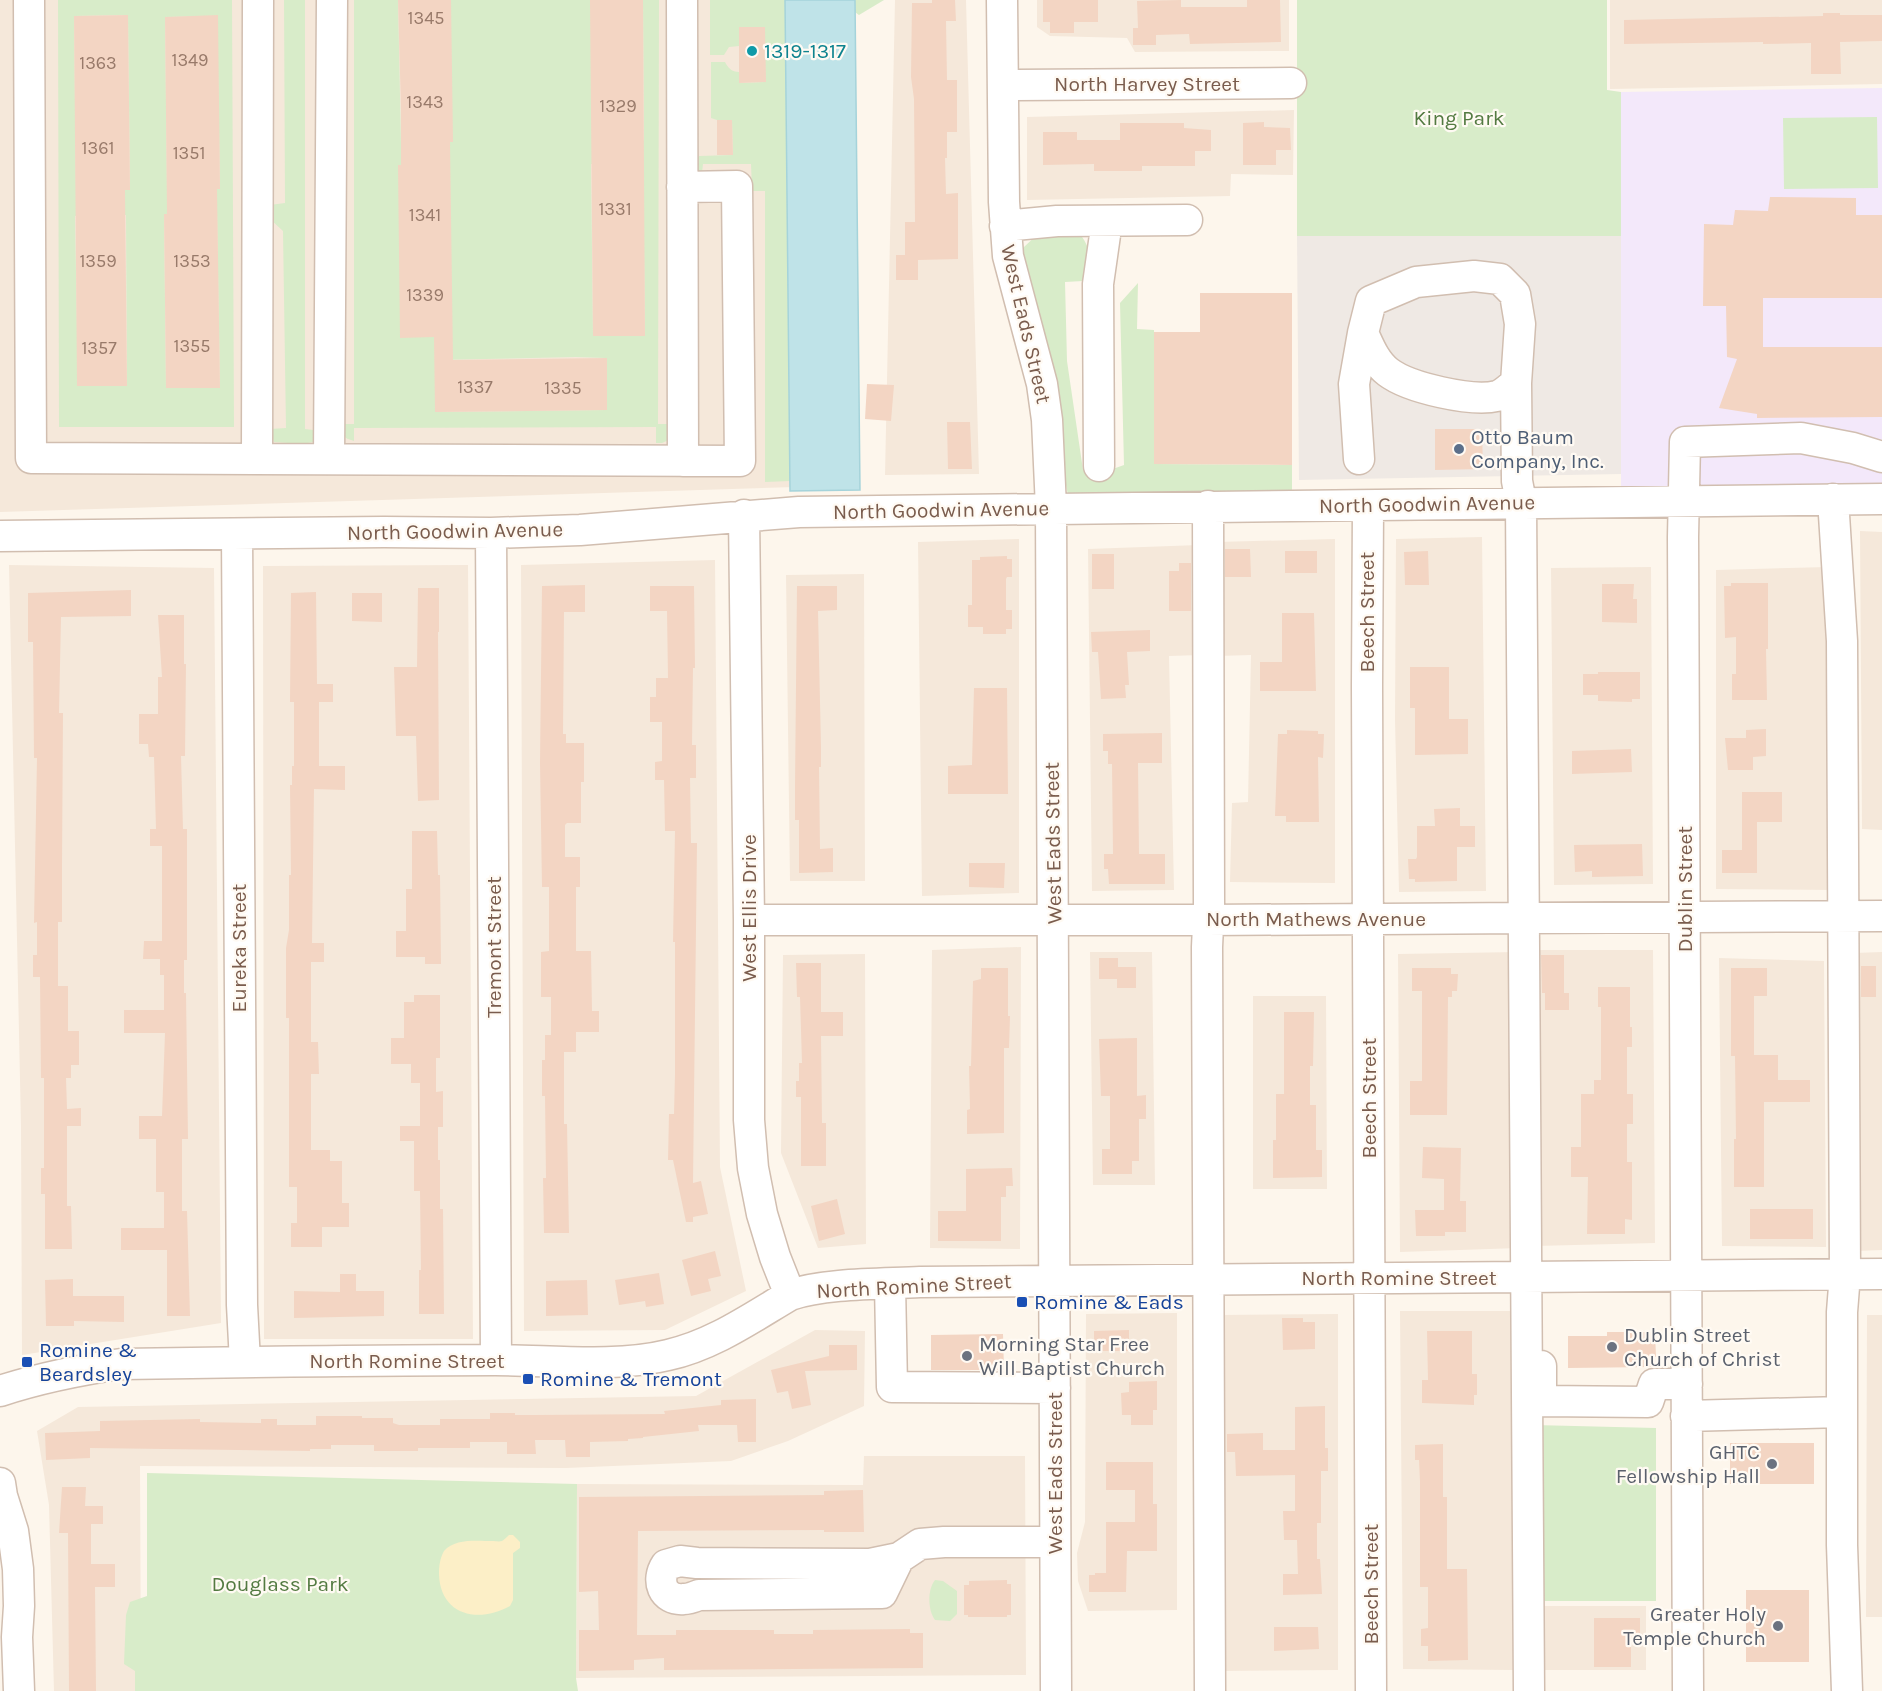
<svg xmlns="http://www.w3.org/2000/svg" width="1882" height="1691" font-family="Karla,sans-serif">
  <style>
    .residential { fill: #f5e8da }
    .industrial { fill: #efe9e4 }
    .education { fill: #f3e8fa }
    .green { fill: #d8ecc9; fill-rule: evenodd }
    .sand { fill: #fcefc7 }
    .water { fill: #bfe3e8; stroke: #a5d3da; stroke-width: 1.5 }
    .building { fill: #f3d5c3 }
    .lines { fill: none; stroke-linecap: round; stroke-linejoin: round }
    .minor-casing { stroke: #d1beb0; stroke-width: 33 }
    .minor { stroke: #fff; stroke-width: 30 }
    .culture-dot { fill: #0f9aa8; stroke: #fffaf3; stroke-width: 2 }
    .service-dot { fill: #5c6f8a; stroke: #fffaf3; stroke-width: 2 }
    .transit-dot { fill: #1a4fb4; stroke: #fffaf3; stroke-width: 2 }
    .worship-dot { fill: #6b7280; stroke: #fffaf3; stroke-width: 2 }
    .labels { text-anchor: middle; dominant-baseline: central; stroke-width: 4.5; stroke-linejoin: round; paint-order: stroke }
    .number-label { font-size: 18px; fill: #987a6a }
    .culture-label { font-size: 21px; fill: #0d838f; stroke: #fffaf3; text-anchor: start }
    .street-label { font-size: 21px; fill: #7a5c4d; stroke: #fffaf3 }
    .park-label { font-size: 21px; fill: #537a41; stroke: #fffaf3 }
    .service-label { font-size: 21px; fill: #4e5e75; stroke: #fffaf3; text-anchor: start }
    .transit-label { font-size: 21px; fill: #164399; stroke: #fffaf3; text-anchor: start }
    .worship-label { font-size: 21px; fill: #5b616d; stroke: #fffaf3; text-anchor: start }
  </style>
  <rect width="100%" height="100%" fill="#fdf6ec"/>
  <path class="residential" d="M0 0H855L860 485 0 512Z
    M895 0H966L979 474 885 475Z
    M1037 0H1289V51L1135 52 1127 38 1050 36 1037 27Z
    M1610 0H1882V84L1610 89Z
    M1294 110 1293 175 1231 174 1230 196 1027 200V117Z
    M1860 531 1882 532V830L1862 829Z
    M1482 537 1486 891 1399 892 1395 720 1396 539Z
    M1019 539V893L922 896 918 542Z
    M1335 539V883L1230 882 1232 803 1248 802 1251 655 1217 656V542Z
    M1199 545 1200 655 1169 656 1174 890 1092 891 1088 549Z
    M715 560 720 1167 746 1291 665 1330 524 1331 521 565Z
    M9 565 214 568 221 1323 22 1355 21 1126Z
    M468 565 473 1339H264L263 566Z
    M1651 567 1653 884 1554 885 1551 568Z
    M1828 567 1834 890 1716 889V570Z
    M864 574 865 881H790L786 575Z
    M1021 947 1020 1249 930 1248 932 950Z
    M1531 950H1653L1655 1243 1535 1246Z
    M1090 952H1152L1155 1185H1093Z
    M1517 952 1519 1248 1400 1252 1398 954Z
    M1882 952V1250L1856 1251 1854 953Z
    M865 954 866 1244 818 1248 781 1153 783 955Z
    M1719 958 1824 961 1826 1247 1722 1246Z
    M1253 996H1326L1327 1189H1253Z
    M1400 1311H1520L1513 1670 1403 1669Z
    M1177 1313V1610L1088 1611 1078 1581 1077 1553 1085 1522 1086 1314Z
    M1338 1314V1670L1219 1671 1220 1315Z
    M1867 1315H1882V1617H1866Z
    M815 1330 865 1331 864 1406 788 1441 731 1461 566 1468 140 1466 141 1691H54L49 1505 37 1431 78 1407 696 1396Z
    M864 1456H1025L1026 1675 576 1678 577 1484 863 1485Z
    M1542 1606H1646V1670H1542Z"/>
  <path class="industrial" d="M1297 236H1621L1622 474 1299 480Z"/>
  <path class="education" d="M1882 88V492L1621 497V92Z"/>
  <path class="green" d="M58 0H232L234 427H59ZM128 15 130 189 76 190 74 16ZM217 16 220 189 167 190 165 17ZM217 213 220 388H166L164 215ZM126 215 127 385 78 386 75 216Z
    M284 0H305V429L322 431 319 441 302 444 274 442 270 429 286 428 283 231 270 219V205L285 203Z
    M354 0H398L401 143 451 0H590L644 141 643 0H659L658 424H674L671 439 662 443H656V427L354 428V441C343 438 341 435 340 424H354ZM643 163 645 336H593L591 164ZM399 165H450L400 198ZM576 357 606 358 607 410 435 412V360Z
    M710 0H785L790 481 765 482V191H752L751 164H703L702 173 700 174C696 168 694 162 699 156L733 155 732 121 717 120 711 118V62H725C728 68 732 72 739 72L740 83 765 82V27H739V46L729 47 724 55H710Z
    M838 0H884L859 15Z
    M1297 0H1607V90L1621 92V236H1297Z
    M1877 117 1878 188 1784 189 1783 118Z
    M1041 231 1080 234C1094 253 1090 261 1083 281L1065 282 1067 361 1083 470 1107 471 1124 465 1120 303 1138 283 1137 329 1154 330V464L1292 465V497L1068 495 1021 259 1024 247Z
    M1534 1425 1656 1428V1601H1533Z
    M147 1473 577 1484 576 1678 578 1691H135V1671L124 1664 126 1615 130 1602 147 1596Z
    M935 1580 943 1581 957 1591V1614L950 1621 935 1620C928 1611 927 1590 935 1580Z"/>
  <path class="sand" d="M509 1535H513L520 1542V1548L513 1553V1600L510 1606C478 1624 440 1615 439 1574 439 1566 440 1558 444 1551 455 1538 477 1541 493 1541 496 1541 499 1542 502 1541 505 1539 507 1537 509 1535Z"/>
  <path class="water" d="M785 0H855L860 490 790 491Z"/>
  <path class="building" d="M398 0H451L453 142H450L453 360 607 358V410L435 412 434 337 400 338 398 165H401V110Z
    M590 0H643L645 336H593Z
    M932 0H955L956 21H946L947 80H957V132H947V158H945L946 194 958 193V259L918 260V280H896V255H905V222H915L914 99 911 77 912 3H932Z
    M1043 0H1098V22H1074V33H1050V22H1043Z
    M1181 0V7H1247V0H1280L1281 42 1190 44 1189 34 1156 35V45H1133V28H1138L1137 1Z
    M1823 13H1840V15H1882V41L1840 42 1841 74H1811V43L1763 44V42L1624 44V20L1823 16Z
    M128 15 130 190H125L127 386H77L74 16Z
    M218 15 220 189H217L220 388H166L164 214H167L165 17Z
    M739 27H765L766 82 739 83Z
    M717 120H732L733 155H717Z
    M1264 122V127L1290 128 1291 150H1276V165H1243V123Z
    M1120 123H1184V128L1211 130V151H1195V166H1142V171H1094V164L1043 165V132H1077V140H1120Z
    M1770 197 1856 198V215H1882V298H1763V347H1882V417L1757 418V414L1719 408 1737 359 1727 357 1726 306H1703L1704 224 1733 225 1735 210 1768 211Z
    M1200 293H1292V465L1154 464V332H1200Z
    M867 384 894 385 891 421 865 419Z
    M947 422H970L972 469H948Z
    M1435 429H1482L1483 469 1435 470Z
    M1225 549H1250L1251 577H1225Z
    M1285 551H1317V573H1285Z
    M1428 551 1429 585H1405L1404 552Z
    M1092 554H1114V589H1092Z
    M1007 556V559H1012V577H1007L1006 579V610H1012V629H1006V634H983V627H968V605H972V560H980V557Z
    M1179 563H1191V611H1169V571H1179Z
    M1731 583H1768V649H1766L1767 700H1732V674H1736V637L1725 638 1724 586H1731Z
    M1602 584H1634L1633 599H1637V623L1602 622Z
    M585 585V612H564L563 734H566V743H584V782H581V823H567L565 825V857H580V887H576V951H591L592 1011H599V1032H576V1052H564V1124H567L569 1233H544L543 1178H546L545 1096H542V1060H545V1035H551V997H541V952L549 951V887H542L540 763 542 586Z
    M650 586H694L695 668H693L692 745H696V778H690L691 843H697L693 1183 701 1181 708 1214 693 1217V1222H686L673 1160H668L669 1114H674L675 1074V942H673L675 831H665L664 780H655V762L662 761V722H650V697H656V678H668L667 611H650Z
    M797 586H837V610L818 611 821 747V767H819L820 849 833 848V872L799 873V820H795V787Z
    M418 588H439V632H438L439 800 418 801 416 736H396L394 667H417Z
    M131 590V616L61 617 59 713H63L62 867V922H58V986H68V1031H79V1065H71V1078H66L67 1109 81 1108V1126H67V1206H71L72 1249H45V1194H41V1168H44V1078H41L40 977H33V955H37V922L34 923 37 758H34L33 642H28V593Z
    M316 592 317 684H333V702H319V766H345V790L314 789 312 943H324V962H311V1042H318L319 1074H311V1150H330V1161H342V1203H349V1227H322V1247H291V1223H297V1187H289V1018H286V948L289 930V875H291L290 785H292V766H294V702H290L291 593Z
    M352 593H382V622L352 621Z
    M1282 613H1314L1316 691H1260V662H1282Z
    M158 615H184V664H186L185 756H181L183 829H187V960H184V993H186L188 1139H182V1211H187L190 1316H167V1250H121V1228H164V1192H156V1139H139V1116H162L165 1033H124V1010H164V975H160V959H143L144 941H162V846H150V829H156L154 757H149L148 744H139V714H158V677H162Z
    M1150 630V651L1127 652 1129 685H1125L1126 698 1101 699 1098 652H1092L1091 632Z
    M1410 667H1449V719H1468V754L1415 755V708H1410Z
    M1598 672H1640V699H1632V702L1598 701V695H1583V674H1598Z
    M974 688H1007L1008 794H948V766L972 765Z
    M1766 729V756L1753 757V770H1728L1725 738H1746V730Z
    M1287 730 1318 731V734H1324L1323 758 1318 757 1319 822H1286V816H1275L1278 734H1287Z
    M1162 733V763H1138L1139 854H1165V884H1109L1108 869H1104V854H1113L1112 764H1108V751H1103V734Z
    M1631 749 1632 772 1572 774V751Z
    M1742 792H1782V822H1757V873H1722V850H1742Z
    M1460 808V826H1475V847H1457V881L1415 882V879H1409L1408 859H1416L1417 857V826H1435L1434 809Z
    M412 831H437L438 875H440L441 964H425V957H396V931H406V889H412Z
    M1642 844 1643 876 1592 877V871L1575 872 1574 845Z
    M969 863H1005L1004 888 969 887Z
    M1541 955H1564V993H1569V1010H1545V993H1542Z
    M1099 958H1118V967H1136V988H1117V979H1099Z
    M796 963H821V1012H843V1036H821L822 1123H826V1166H801V1097H796V1081H799V1063H802L800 997H797Z
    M1861 966H1876V997H1861Z
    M981 968H1008V1016H1010L1009 1048H1004V1133L967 1134V1110L970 1109 969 1066H971L973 981 981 979Z
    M1412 968H1451V974H1458L1457 991H1452V997H1448L1447 1115H1410V1081H1422V991H1412Z
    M1731 968H1767V996H1754V1055H1778V1080H1810V1102H1764V1187H1734V1139H1736L1735 1056H1731Z
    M1598 987H1630V1027H1632V1047H1627V1094H1633V1124H1627V1162H1632V1220L1625 1219V1234H1587L1588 1177H1571V1147H1581V1094H1594V1080H1601V1007H1598Z
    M414 995H440V1058H436V1092L443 1091V1127H438V1160H440V1209H443L444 1314H419V1270H421L420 1191H414V1141H400V1126H420V1083H411V1064H391V1038H404V1002H414Z
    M1284 1012H1314L1313 1066H1310V1105H1316V1150H1322V1177L1273 1178V1140H1276V1094H1284Z
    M1137 1038V1096L1146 1095V1119H1139V1161H1132V1174H1102V1149H1110V1096H1101L1099 1039Z
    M1423 1147 1461 1148 1460 1201H1466V1232H1445V1236H1416L1415 1210H1444V1179L1422 1178Z
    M1012 1168 1013 1186H1006V1197H1001V1241H938V1211H966V1169Z
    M837 1199 845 1234 819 1241 811 1206Z
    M1750 1209H1813V1239H1750Z
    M715 1251 721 1276 708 1279 711 1291 691 1296 682 1260Z
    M659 1273 664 1304 646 1307 645 1301 619 1305 615 1280Z
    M340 1274H356V1291H384V1316L294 1318V1291L340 1292Z
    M73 1279V1296H124V1322L74 1321V1326H46L45 1280Z
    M587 1280 588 1315 546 1316V1281Z
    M1282 1318H1303V1322H1315V1349L1283 1350Z
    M1129 1330V1351H1094V1331Z
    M1427 1331H1472V1374H1477V1395H1474V1405L1422 1403V1380H1428Z
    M1607 1332H1655L1656 1357H1652V1367L1568 1368V1336H1607Z
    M1003 1334 1004 1370H931V1335Z
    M829 1345H857V1370L805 1371 811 1405 792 1409 788 1391 777 1393 771 1370 829 1356Z
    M1157 1381V1410H1153V1425H1131V1415H1122L1121 1393 1129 1392V1382Z
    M756 1399V1442H738L737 1425H698L699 1431 643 1437V1438L628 1439V1441L590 1442V1457H566L565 1440H535L536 1454H507V1442H470V1448H418V1451H374V1445H331V1449H310V1451L90 1448V1458L46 1460 45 1433 100 1431V1421L200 1419V1422L261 1423V1419H277V1425H316V1416H362V1418H393V1423L399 1425H440V1419H490V1413H515V1415H535L665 1414 664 1411 721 1405V1400Z
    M1325 1406V1448H1328V1471H1321V1523H1317V1559H1320L1322 1594 1283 1595V1574H1298L1297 1540H1284L1283 1511H1295V1475L1236 1476 1235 1452H1227V1434L1263 1433V1450H1295V1407Z
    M1730 1443H1814V1484H1730Z
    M1443 1444V1497H1447V1569H1467L1468 1660 1428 1661V1646H1421V1629L1428 1628V1587H1420V1481L1419 1460H1415V1445Z
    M1106 1462H1153V1504H1157V1551H1127L1126 1592H1089V1575H1095V1573H1106V1522H1135V1490H1106Z
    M62 1487H86L85 1506H103V1524H91V1564H115V1587H95L96 1691H69L68 1533H59Z
    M863 1490 864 1532H824V1530L638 1531 637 1635H676V1630H774V1634H813V1630L910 1629V1633H923V1668L664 1670V1658L634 1660V1670L579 1671V1630H599L598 1591 579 1592V1497L824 1495V1491Z
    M1007 1580V1584H1011V1615H1007V1617H968V1615H964V1585H969V1581Z
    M1746 1590H1809V1662H1746Z
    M1594 1618H1640V1639H1631V1667H1594Z
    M1274 1627H1318L1319 1649 1274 1651Z"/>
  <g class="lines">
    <g class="minor-casing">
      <path id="minor" d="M29 0 31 458 740 461 737 186 682 187
        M682 0 683 461
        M1002 0 1004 202 1008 256 1042 384 1047 420 1051 508 1056 1691
        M1003 85 1291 83
        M1005 226 1057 221 1187 220
        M1363 333C1369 346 1375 362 1388 372 1409 388 1472 402 1497 396 1504 394 1510 387 1516 383
        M257 459 258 0
        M329 459 332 0
        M1359 459 1354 384 1363 333 1371 301 1416 282 1474 276 1500 279 1515 294 1520 324 1516 383 1517 481 1521 502 1529 1691
        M1099 466 1098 284 1107 221
        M1833 499 1842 641 1845 1274 1842 1312V1545L1847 1691
        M1208 506 1209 904 1207 947 1210 1691
        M1368 506 1367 687 1371 1691
        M744 515 749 920V1120L753 1168 762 1214 775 1257 790 1295
        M491 533 496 1360
        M237 534 242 1305 245 1362
        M0 536 384 532 491 533 580 530 799 512 1882 499
        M749 920H1207L1882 916
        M890 1284 892 1387 1055 1388
        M1541 1366V1401L1648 1402 1654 1384H1687
        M0 1391C40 1378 79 1370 121 1364 246 1362 371 1360 495 1360 550 1360 615 1368 668 1355 713 1345 751 1318 790 1295 825 1283 882 1284 920 1282L1882 1274
        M1686 1416 1842 1412
        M0 1483 2 1496 13 1531 18 1569 19 1606 17 1637 19 1691
        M899 1558 882 1593 699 1595C694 1597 689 1599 684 1599 662 1601 656 1580 666 1565L680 1561 697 1563 870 1564 899 1558 920 1544 944 1542H1055
        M1688 1691 1683 537 1685 442 1801 438 1853 448 1882 457"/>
    </g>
    <use href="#minor" class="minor"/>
  </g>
  <circle class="culture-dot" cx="752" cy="51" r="6"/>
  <circle class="service-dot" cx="1459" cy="449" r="6"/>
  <g class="transit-dot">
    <rect x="1016" y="1296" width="12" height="12" rx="3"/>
    <rect x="21" y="1356" width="12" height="12" rx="3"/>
    <rect x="522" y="1373" width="12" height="12" rx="3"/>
  </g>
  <g class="worship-dot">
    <circle cx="1612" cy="1347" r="6"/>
    <circle cx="967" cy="1356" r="6"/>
    <circle cx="1772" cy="1464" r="6"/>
    <circle cx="1778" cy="1626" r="6"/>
  </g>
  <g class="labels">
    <g class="number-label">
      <text x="426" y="18">1345</text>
      <text x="190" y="60">1349</text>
      <text x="98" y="63">1363</text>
      <text x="425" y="102">1343</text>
      <text x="618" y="106">1329</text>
      <text x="98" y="148">1361</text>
      <text x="189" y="153">1351</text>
      <text x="615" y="209">1331</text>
      <text x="425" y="215">1341</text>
      <text x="98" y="261">1359</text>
      <text x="192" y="261">1353</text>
      <text x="425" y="295">1339</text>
      <text x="192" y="346">1355</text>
      <text x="99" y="348">1357</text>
      <text x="475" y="387">1337</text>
      <text x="563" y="388">1335</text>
    </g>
    <g class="culture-label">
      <text x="764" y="51">1319-1317</text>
    </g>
    <g class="street-label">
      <text x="1147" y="84">North Harvey Street</text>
      <text transform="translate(1026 324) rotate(77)">West Eads Street</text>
      <text transform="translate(1427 504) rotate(-1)">North Goodwin Avenue</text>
      <text transform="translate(941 510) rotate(-1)">North Goodwin Avenue</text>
      <text transform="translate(455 531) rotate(-1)">North Goodwin Avenue</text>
      <text transform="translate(1367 612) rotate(-90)">Beech Street</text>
      <text transform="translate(1053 843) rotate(-91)">West Eads Street</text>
      <text transform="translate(1685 889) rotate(-90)">Dublin Street</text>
      <text transform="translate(749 908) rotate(-90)">West Ellis Drive</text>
      <text x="1316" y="919">North Mathews Avenue</text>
      <text transform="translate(494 947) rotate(-90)">Tremont Street</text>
      <text transform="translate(239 948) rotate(-90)">Eureka Street</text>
      <text transform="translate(1369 1098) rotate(-90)">Beech Street</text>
      <text x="1399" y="1278">North Romine Street</text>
      <text transform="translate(914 1286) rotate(-3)">North Romine Street</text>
      <text x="407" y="1361">North Romine Street</text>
      <text transform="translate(1055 1473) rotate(-90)">West Eads Street</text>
      <text transform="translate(1371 1584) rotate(-90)">Beech Street</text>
    </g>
    <g class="park-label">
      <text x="1459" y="118">King Park</text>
      <text x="280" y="1584">Douglass Park</text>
    </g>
    <g class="service-label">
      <text x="1471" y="437">Otto Baum<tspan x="1471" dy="24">Company, Inc.</tspan></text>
    </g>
    <g class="transit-label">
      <text x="1034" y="1302">Romine &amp; Eads</text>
      <text x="39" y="1350">Romine &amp;<tspan x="39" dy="24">Beardsley</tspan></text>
      <text x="540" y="1379">Romine &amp; Tremont</text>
    </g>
    <g class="worship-label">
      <text x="1624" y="1335">Dublin Street<tspan x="1624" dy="24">Church of Christ</tspan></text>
      <text x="979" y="1344">Morning Star Free<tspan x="979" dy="24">Will Baptist Church</tspan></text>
      <text x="1760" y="1452" text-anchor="end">GHTC<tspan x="1760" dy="24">Fellowship Hall</tspan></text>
      <text x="1766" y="1614" text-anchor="end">Greater Holy<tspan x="1766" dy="24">Temple Church</tspan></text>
    </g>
  </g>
</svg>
